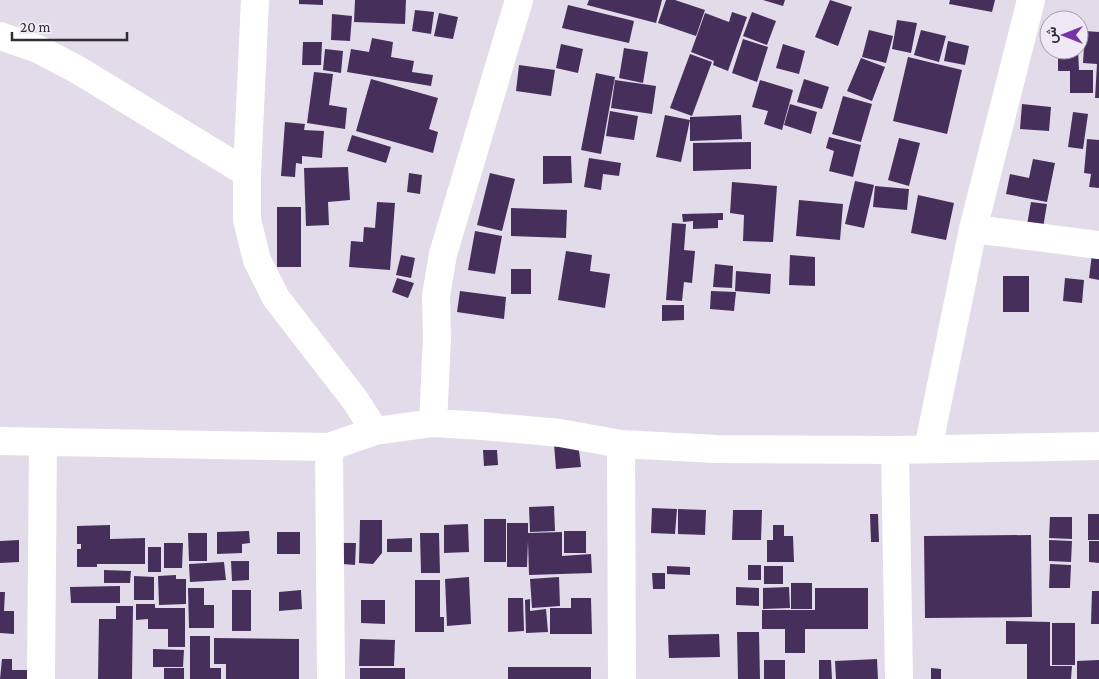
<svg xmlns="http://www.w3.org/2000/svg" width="1099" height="679" font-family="'Crimson Pro',Vazirmatn,serif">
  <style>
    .building { fill: #472f5c }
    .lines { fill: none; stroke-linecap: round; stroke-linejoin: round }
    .minor { stroke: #fff; stroke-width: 28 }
  </style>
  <rect width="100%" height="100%" fill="#e2dbe9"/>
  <path class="building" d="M299 0H323V5L299 4Z
    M355 0H406L405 24 354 22Z
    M589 0H662L656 23 587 5Z
    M666 0H675L705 10 696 36 658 23Z
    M763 0H785L783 6Z
    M830 0 852 7 838 46 815 37Z
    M950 0H995L992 12 949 4Z
    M568 5 634 21 629 43 562 28Z
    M415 10 434 12 431 34 412 31Z
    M732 12 747 17 728 71 713 65 714 61 691 52 705 13 729 22Z
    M752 12 776 21 767 45 743 36Z
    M439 13 458 17 453 39 434 36Z
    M332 14 352 16 350 41 331 40Z
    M897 20 917 23 911 53 892 49Z
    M869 30 893 36 886 63 862 57Z
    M921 30 946 36 939 62 914 55Z
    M1085 31 1099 32V98H1095L1097 64 1083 63Z
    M372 38 393 42 391 57 414 61 412 72 433 75 431 86 347 72 351 49 369 52Z
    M743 39 768 47 757 82 732 73Z
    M948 41 969 46 965 65 944 61Z
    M303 42H322L321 65H302Z
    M561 44 583 49 578 73 556 68Z
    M783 44 805 51 799 74 776 68Z
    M624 48 648 52 643 83 619 78Z
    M325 49 343 51 341 73 323 70Z
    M1058 50H1078L1079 70H1093V93H1070V71H1058Z
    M690 54 712 62 692 116 670 108Z
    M908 57 962 70 947 134 893 121Z
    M861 58 885 67 872 101 847 91Z
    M519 65 555 70 551 96 516 91Z
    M314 72 333 74 329 105 347 108 345 129 307 123Z
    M596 73 615 77 601 154 581 150Z
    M371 79 438 98 429 129 438 132 433 153 356 131Z
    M804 79 829 87 822 109 797 102Z
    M615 80 656 86 652 114 611 108Z
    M760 80 793 90 782 130 764 124 768 111 752 107Z
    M843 96 872 104 861 142 832 134Z
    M790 104 817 112 811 134 784 125Z
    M1022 104 1051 107 1049 131 1020 129Z
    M610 111 638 116 634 140 606 136Z
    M1073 112 1088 114 1083 149 1068 147Z
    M665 115 690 120 681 162 656 157Z
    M741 115 742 139 690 141V117Z
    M285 122 305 124 304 130 324 131 322 158 302 156V164L296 163 295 177 281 176Z
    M352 135 391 147 386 163 347 151Z
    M829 137 861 145 853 177 829 171 834 151 826 148Z
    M899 138 920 143 909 186 888 180Z
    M1087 139 1099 140V188L1089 187 1091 174 1084 173Z
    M751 142V169L693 171V143Z
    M543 156H571L572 183 543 184Z
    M589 158 621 163 619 176 603 174 601 190 584 187Z
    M1033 159 1055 163 1047 202 1006 194 1010 174 1029 178Z
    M348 167 350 200 328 202 329 225 306 226 304 168Z
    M409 173 422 175 420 194 407 192Z
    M490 173 515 179 502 231 477 225Z
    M855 181 874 185 864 228 845 224Z
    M732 182 777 186 773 242 743 241 744 215 730 213Z
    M875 186 909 189 907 210 873 207Z
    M918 195 954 203 946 240 911 233Z
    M799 200 843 204 840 240 796 236Z
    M377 202 395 203 390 270 349 267 351 241 363 242 364 227 375 228Z
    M1031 202 1047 204 1043 228 1027 225Z
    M277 207H301V267H277Z
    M511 208 567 210 566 238 511 236Z
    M723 213V220H718V228L693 229V221L683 222 682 214Z
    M672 223 686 224 684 250 695 251 692 283 684 282 682 301 666 300Z
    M475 231 502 236 495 274 468 270Z
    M566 251 592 255 590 271 610 274 605 308 558 300Z
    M1092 254 1099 255V280L1089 278Z
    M401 255 415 258 411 278 396 275Z
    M790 255 815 257V286L789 285Z
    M715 264 733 266 732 288 713 287Z
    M511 269H531V294H511Z
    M736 271 771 274 770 294 735 291Z
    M1003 276H1029V312H1003Z
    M397 278 414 283 408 298 392 292Z
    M1065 278 1084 280 1082 303 1063 301Z
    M460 291 506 297 504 319 457 312Z
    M711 291 736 292 734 311 710 309Z
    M662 305H684V320L662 321Z
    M578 442 581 467 556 469 554 444Z
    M483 450H497L498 465 484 466Z
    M554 506 555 531 530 532 529 507Z
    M652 508 677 509 675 534 651 533Z
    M678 509 706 510 705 535 678 534Z
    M733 510H762L761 540H732Z
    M870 514H878L879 542H871Z
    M1088 514H1099V540H1088Z
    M1050 517H1072V539L1049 538Z
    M484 519H506V562H484Z
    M360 520H382V553L373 564 359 563Z
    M507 523H528V533L562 532V556L591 554 592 573 529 575 528 541 527 567H507Z
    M468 524 469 552 444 553V525Z
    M110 525V539L145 538V564H97V567H77V549H81V544H77V526Z
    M773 525H784V536H793L794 562H767V540H773Z
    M249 531 250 543 242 544V553L217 554V532Z
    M564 531H586V553H564Z
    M277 532H300V554H277Z
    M188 533H207V561H189Z
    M420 533H439L440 573H421Z
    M1031 535 1032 617 925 618 924 536Z
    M412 538V552H387V539Z
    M19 540V562L0 563V541Z
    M1049 540 1072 541 1071 562 1049 561Z
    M1089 541H1099V563L1089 562Z
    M164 543H183L182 568H164Z
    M343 543H356L355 565 343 564Z
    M148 547H161V572H148Z
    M231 561H249V580L232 581Z
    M224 562 226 580 190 582 189 564Z
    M1050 564 1071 565 1070 588H1049Z
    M748 565H761V580H748Z
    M667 566 690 567V575L667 574Z
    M764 566H783V584H764Z
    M104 570 131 571 130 583H104Z
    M652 573H665V589H653Z
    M176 575V579H186V604L159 605 158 576Z
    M134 576 154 577V600H134Z
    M469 577 471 624 447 626 445 579Z
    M559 577 560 606 532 608 530 579Z
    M415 580H440V617H444V632H415Z
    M791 583H812V609H791Z
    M120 586V603H71L70 587Z
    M736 587 759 588V606L736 605Z
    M789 587 790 608 763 609V588Z
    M188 588H204V605H214V628H189Z
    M815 588H868V629H805V653H785V629H762V610H815Z
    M232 590H251V631H232Z
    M301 590 302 609 279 611V592Z
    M1092 591H1099V624H1091Z
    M0 592H5L4 611H14V634L0 633Z
    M508 598H523L524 631 508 632Z
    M571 598H591L592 634H550V608H571Z
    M530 599V611L546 609 548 632 526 633 525 600Z
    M361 600H385V624L361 623Z
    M136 604H155V608H185V647H168V629H148V619L136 620Z
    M116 606H133L132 679H98L99 619H116Z
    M1006 621 1050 622V666H1072L1071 679H1027V644H1006Z
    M1052 623H1075V665H1052Z
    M737 632H759L760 679H738Z
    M719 634 720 657 669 658 668 635Z
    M190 636H210V668H221V679H190Z
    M214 638 299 639V679H226V664H214Z
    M360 639 395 640 394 666H359Z
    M153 649 184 650 183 667H153Z
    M2 659H12V670H34V679H0Z
    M877 659 878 679H836L835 661Z
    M764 660H785V679H764Z
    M819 660H831L832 679H819Z
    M1099 660V679H1077V661Z
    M508 667H591V679H508Z
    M164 668H184V679H164Z
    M360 668H405V679H360Z
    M931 668 941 669V679H931Z"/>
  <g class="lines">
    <path class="minor" d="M255 0 247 173V220L257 260 276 298 355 400 375 431
      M0 36 38 49 78 70 247 173
      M973 229 1099 245
      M433 423 437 338 436 296 443 254 519 0
      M0 441 329 447 375 431 433 423 483 426 560 433 621 444 716 449 895 450 1099 446
      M621 444 622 679
      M329 447 331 679
      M928 449 973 229 1031 0
      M895 450 899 679
      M41 679 43 442"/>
  </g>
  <g transform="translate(1064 35) rotate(270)"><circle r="24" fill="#efe9f7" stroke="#a29da8"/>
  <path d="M0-4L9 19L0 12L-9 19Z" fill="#7733a7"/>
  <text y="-8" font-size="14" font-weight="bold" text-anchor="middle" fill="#2f2c32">ش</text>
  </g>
  <path d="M12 32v8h115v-8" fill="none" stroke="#2f2c32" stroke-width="2.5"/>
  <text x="20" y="32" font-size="15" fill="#2f2c32" stroke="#efe9f7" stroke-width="4" paint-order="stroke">20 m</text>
</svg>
